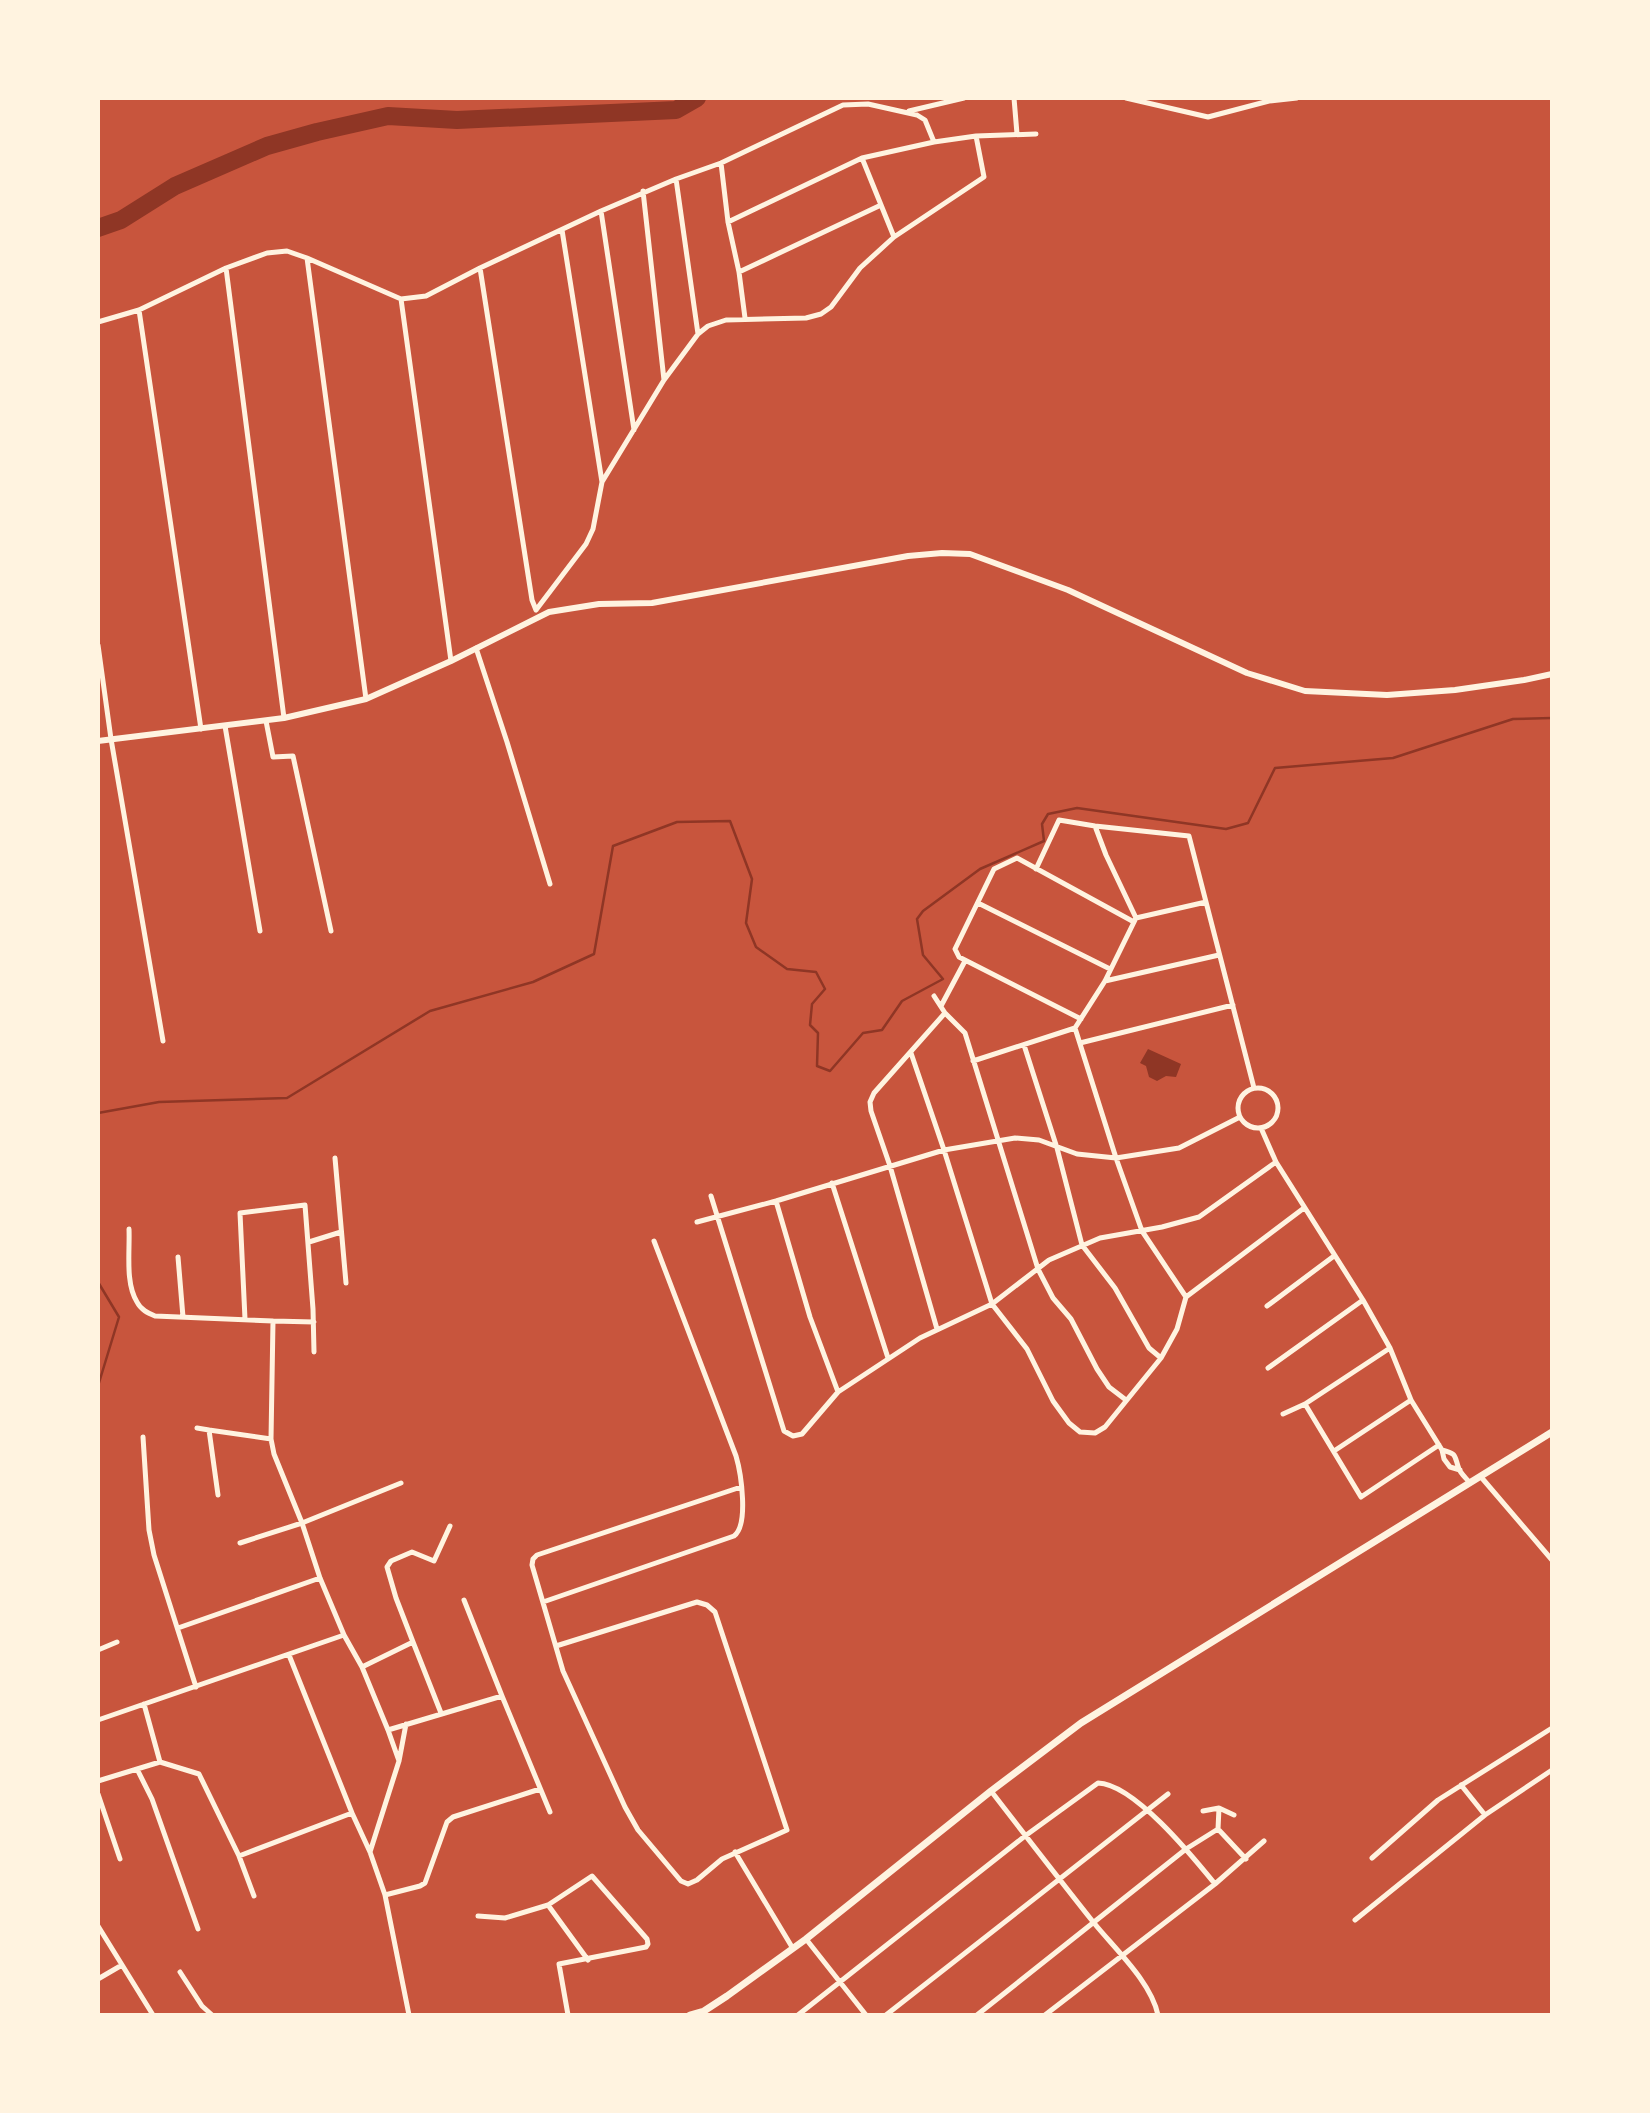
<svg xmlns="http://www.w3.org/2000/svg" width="1650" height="2113" font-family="Jost,sans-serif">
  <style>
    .water { fill: #8f3625 }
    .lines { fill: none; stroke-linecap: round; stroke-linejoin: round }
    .stream { stroke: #8f3625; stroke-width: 2.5 }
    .river { stroke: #8f3625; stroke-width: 18 }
    .minor { stroke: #fff3e0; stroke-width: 5 }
    .tertiary { stroke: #fff3e0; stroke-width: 6 }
    .secondary { stroke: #fff3e0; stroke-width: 7 }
  </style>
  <rect width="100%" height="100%" fill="#c8553d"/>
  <path class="water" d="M1148 1049 1181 1064 1176 1077 1166 1076 1157 1081 1149 1077 1146 1066 1140 1063Z"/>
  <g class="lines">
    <path class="stream" d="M98 1113 159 1102 287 1098 430 1011 533 982 594 954 613 846 677 822 730 821 752 879 746 923 756 947 787 969 816 972 825 989 812 1004 810 1025 818 1033 817 1066 830 1071 863 1033 882 1030 902 1001 943 979 923 955 917 919 923 911 980 869 1044 841 1042 824 1048 814 1077 808 1226 829 1248 823 1275 768 1393 758 1513 719 1552 718
      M98 1282 119 1317 98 1386"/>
    <path class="river" d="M98 228 121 220 175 186 267 146 317 132 388 116 457 120 676 110 697 98"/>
    <path class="minor" d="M1014 98 1017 134
      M1126 98 1208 117 1269 101 1297 98
      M909 111 964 98
      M976 136 1036 134
      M862 158 894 237
      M721 163 728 222 739 272 745 318
      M676 179 698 334
      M643 191 664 380
      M601 211 634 430
      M562 230 602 482
      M307 258 366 699
      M226 268 284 718
      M480 268 601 211 676 179 721 163 843 105 868 104 917 115 925 120 934 142
      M739 272 881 205
      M401 299 451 661
      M139 310 201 729
      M98 322 139 310 226 268 267 253 287 251 307 258 401 299 426 296 480 268 532 600 536 610
      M536 610 586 544 593 529 602 482 664 380 698 334 708 326 726 320 806 318 821 314 831 307 860 268 894 237 984 177 976 136 934 142 862 158 728 222
      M98 645 111 739 163 1041
      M476 648 507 742 550 884
      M266 721 273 757 293 756 331 931
      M225 726 260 931
      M1095 826 1106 855 1136 918
      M1036 869 1059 820 1095 826 1189 836 1254 1088
      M978 903 1110 969
      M1136 918 1206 902
      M1105 981 1219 955
      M934 996 945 1013 965 1033 1038 1269 1053 1298 1071 1319 1097 1369 1109 1387 1126 1400
      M941 1006 965 961
      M1081 1019 959 957 955 949 994 869 1017 858 1134 922
      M1075 1028 1116 1158 1142 1231 1186 1297
      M1080 1043 1233 1005
      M1024 1045 1057 1148 1082 1245 1115 1288 1149 1348 1161 1358
      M911 1053 944 1150 992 1304 1027 1349 1053 1401 1069 1423 1080 1432 1095 1433 1105 1427 1161 1358 1177 1329 1186 1297 1304 1208
      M973 1061 1075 1028 1105 981 1136 918
      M1238 1108a20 20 0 1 1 40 0a20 20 0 1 1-40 0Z
      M1261 1128 1276 1162 1363 1300 1390 1348 1411 1400 1442 1450 1444 1459 1450 1467 1460 1470
      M335 1158 346 1283
      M832 1183 888 1358
      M711 1196 784 1431 793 1436 802 1434 838 1392 920 1338 992 1304 1049 1260 1100 1238 1162 1227 1199 1217 1276 1162
      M776 1201 810 1317 838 1392
      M697 1222 776 1201 944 1150 1015 1138 1039 1140 1077 1154 1116 1158 1179 1148 1240 1117
      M129 1229C130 1251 125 1283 137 1302 141 1310 148 1313 155 1316L273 1321 271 1439 274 1454 302 1523 320 1578 344 1635 362 1667 388 1730 399 1761
      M309 1242 341 1232
      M178 1257 183 1317
      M1267 1306 1334 1256
      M245 1319 240 1213 305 1205 313 1309 314 1352
      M273 1321 314 1322
      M937 1329 890 1166 871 1111 870 1102 874 1093 945 1013
      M1268 1368 1363 1300
      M1305 1404 1361 1497 1439 1445
      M1283 1414 1305 1404 1390 1348
      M197 1428 209 1430
      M143 1437 149 1530 154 1555 196 1687
      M1442 1450C1458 1454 1454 1456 1459 1469 1461 1474 1467 1479 1470 1483
      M1334 1451 1411 1400
      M1481 1477 1552 1560
      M218 1495 209 1430 271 1439
      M240 1543 302 1523 401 1483
      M464 1600 502 1696
      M543 1602 734 1536C749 1525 741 1473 736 1456L654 1241
      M178 1628 320 1578
      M413 1642 396 1598 387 1567 391 1561 412 1552 434 1561 450 1526
      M556 1646 697 1602 707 1605 715 1612 787 1830 722 1859 697 1880 688 1884 681 1881 638 1830 625 1807 563 1671 532 1565 533 1559 537 1555 741 1487
      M98 1650 117 1642
      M289 1655 352 1813 370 1852 385 1895 409 2015
      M362 1667 413 1642 441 1713
      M98 1720 344 1635
      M388 1730 502 1696 550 1812
      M160 1762 199 1774 239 1856 352 1813
      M137 1769 152 1799 198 1929
      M98 1781 160 1762 144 1704
      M1461 1785 1485 1815
      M991 1791C1025 1835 1059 1879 1094 1923 1116 1950 1151 1982 1158 2015
      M98 1794 120 1859
      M1219 1808 1218 1829 1246 1859
      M1203 1811 1219 1808 1234 1815
      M370 1852 399 1761 406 1724
      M735 1852 792 1947
      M239 1856 254 1896
      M1372 1858 1438 1800 1552 1728
      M385 1895 420 1886 425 1883 447 1822 453 1817 540 1789
      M548 1905 592 1876 647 1939 648 1944 646 1947 559 1964 568 2015
      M478 1916 505 1918 548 1905 588 1960
      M1355 1920 1485 1815 1552 1770
      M98 1926 153 2015
      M806 1939 866 2015
      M180 1972 202 2006 212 2015
      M98 1979 122 1965
      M798 2015 1025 1836 1098 1783C1134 1784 1193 1857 1215 1884
      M886 2015 1168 1794
      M977 2015 1186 1849 1218 1829
      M1045 2015 1215 1884 1264 1841"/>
    <path class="tertiary" d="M98 741 284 718 366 699 451 661 549 612 599 604 652 603 908 556 942 553 970 554 1068 590 1247 673 1305 691 1387 695 1455 690 1524 680 1552 674"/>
    <path class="secondary" d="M690 2015 704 2011 727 1996 806 1939 991 1791 1081 1723 1552 1432"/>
  </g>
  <rect width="1650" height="2113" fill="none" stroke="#fff3e0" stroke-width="200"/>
</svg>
